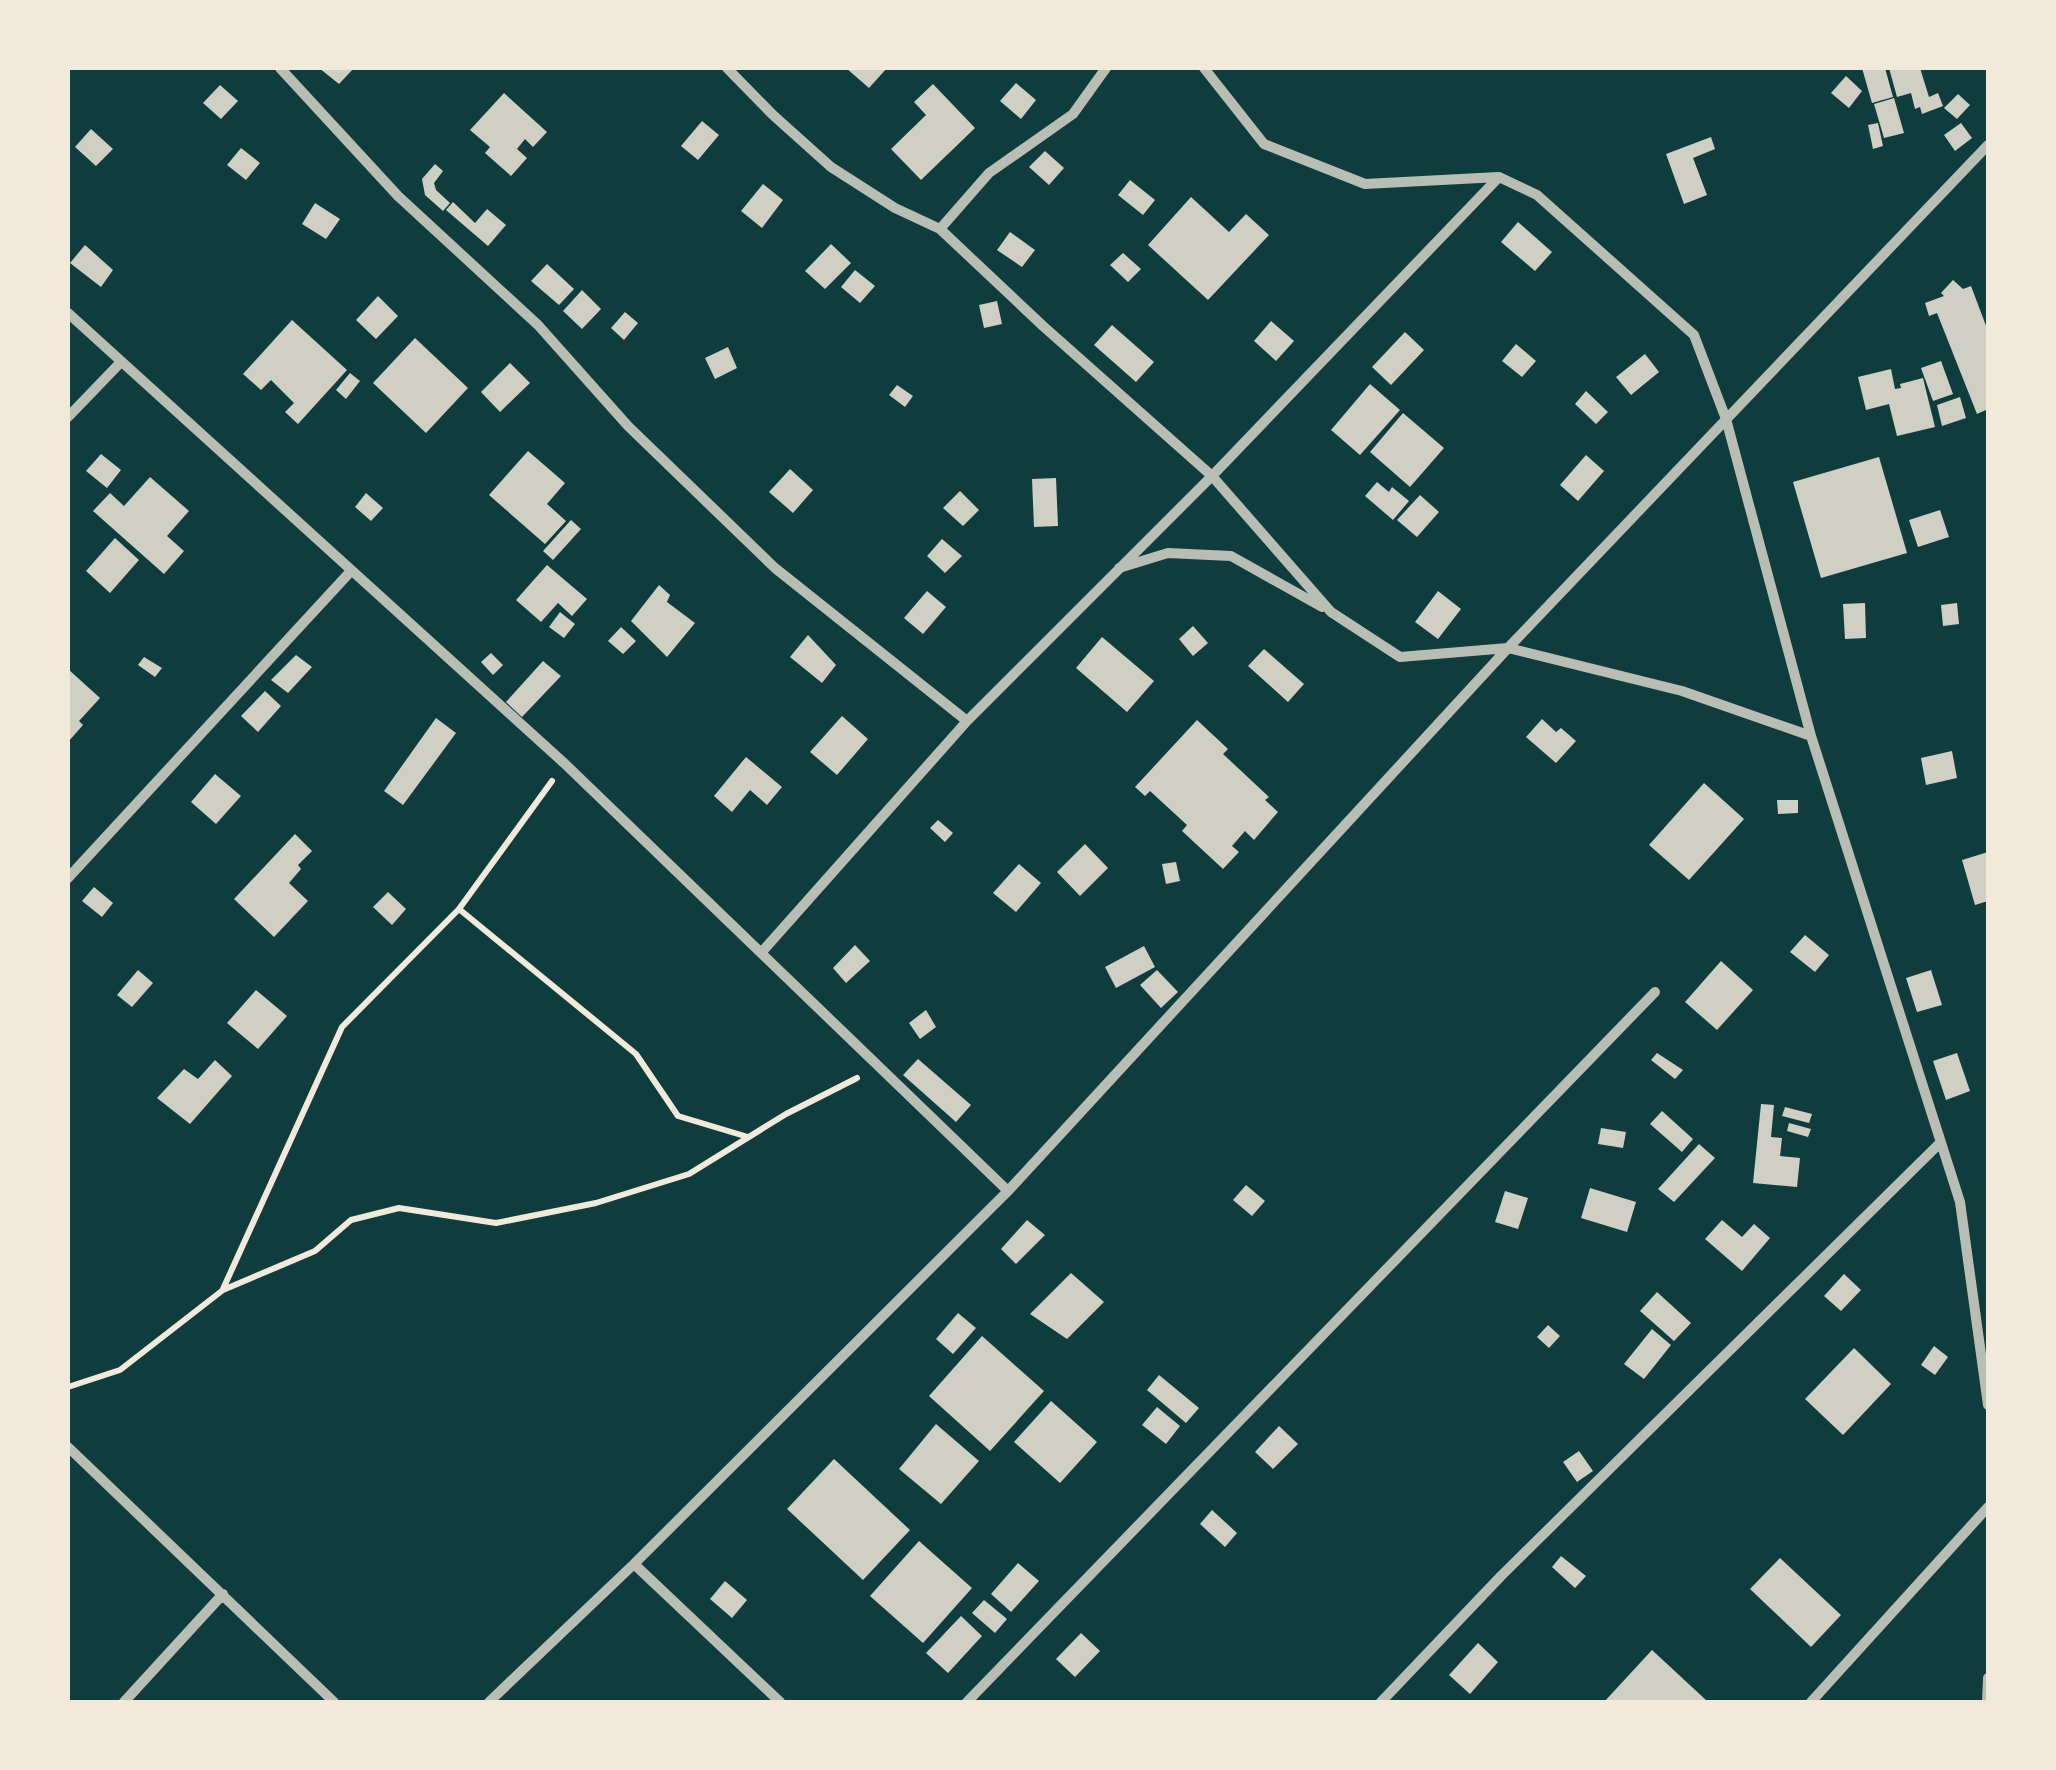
<svg xmlns="http://www.w3.org/2000/svg" width="2056" height="1770" font-family="Mulish,sans-serif">
  <style>
    .building { fill: #cfcfc3 }
    .lines { fill: none; stroke-linecap: round; stroke-linejoin: round }
    .path { stroke: #f1e9da; stroke-width: 6 }
    .minor { stroke: #b8beb3; stroke-width: 10 }
  </style>
  <rect width="100%" height="100%" fill="#0f3d3e"/>
  <path class="building" d="M319 68H354L339 84Z
    M846 68H887L869 88Z
    M1862 68H1885L1893 97 1872 103Z
    M1889 68H1920L1929 97 1938 93 1943 106 1922 114 1920 107 1915 109 1911 93 1897 97Z
    M1846 76 1862 91 1849 108 1831 93Z
    M1016 83 1036 100 1021 119 1000 101Z
    M933 84 975 128 921 180 891 149 926 115 914 102Z
    M220 85 238 101 221 119 203 103Z
    M504 93 547 132 533 147 525 139 517 149 527 158 511 176 485 153 490 147 470 130Z
    M1958 94 1970 105 1957 119 1944 108Z
    M1894 98 1904 133 1884 138 1874 104Z
    M702 121 719 135 698 160 681 146Z
    M1878 123 1883 146 1873 149 1868 125Z
    M1961 123 1972 138 1955 151 1944 135Z
    M91 129 113 149 96 166 75 147Z
    M1711 137 1715 149 1693 158 1707 195 1684 204 1666 154Z
    M241 148 260 163 246 180 227 165Z
    M1045 151 1064 168 1049 185 1029 167Z
    M435 164 443 171 434 183 436 190 450 203 443 211 425 195 422 179Z
    M1130 180 1155 200 1143 215 1118 195Z
    M763 184 783 200 762 228 741 211Z
    M1191 197 1229 232 1246 214 1269 235 1208 300 1148 245Z
    M453 202 475 223 487 209 506 225 488 246 446 210Z
    M315 203 340 219 326 239 302 224Z
    M1518 222 1552 252 1535 271 1501 242Z
    M1010 232 1035 250 1022 267 997 250Z
    M831 244 851 263 825 289 805 271Z
    M85 245 113 270 101 287 70 263Z
    M1123 253 1141 269 1128 282 1110 265Z
    M547 264 574 289 559 305 531 281Z
    M855 270 875 286 860 303 841 287Z
    M1953 280 1963 289 1971 286 1988 331V409L1977 414 1937 313 1929 316 1925 303 1944 296 1941 293Z
    M582 290 601 309 582 329 563 311Z
    M378 296 398 316 376 339 356 320Z
    M997 301 1002 324 984 328 979 305Z
    M625 312 638 323 624 340 611 328Z
    M292 320 347 370 298 424 285 412 294 403 271 380 261 390 243 374Z
    M1271 321 1294 341 1276 361 1254 341Z
    M1112 325 1154 362 1136 382 1094 345Z
    M1405 332 1424 350 1391 385 1372 367Z
    M415 338 468 388 426 433 373 383Z
    M1516 344 1536 361 1522 377 1502 361Z
    M728 347 737 368 715 379 705 358Z
    M1645 354 1659 372 1631 395 1616 377Z
    M1941 361 1953 394 1933 401 1921 368Z
    M510 363 530 383 500 412 481 392Z
    M1891 369 1895 389 1901 388 1900 384 1923 378 1935 427 1897 436 1889 404 1866 410 1858 377Z
    M350 373 360 381 346 399 336 390Z
    M1370 384 1400 410 1360 455 1331 430Z
    M897 385 913 396 905 407 889 395Z
    M1586 391 1608 412 1596 424 1575 404Z
    M1960 397 1966 418 1942 426 1937 405Z
    M1403 413 1444 448 1410 487 1370 452Z
    M528 451 565 483 547 504 566 521 545 544 489 495Z
    M101 454 121 470 107 488 86 471Z
    M1586 455 1604 471 1578 501 1560 485Z
    M1879 457 1907 553 1821 578 1793 482Z
    M790 469 813 490 793 513 769 492Z
    M150 477 189 511 167 536 184 551 164 574 93 511 110 493 124 506Z
    M1056 478 1058 526 1034 527 1032 479Z
    M1377 482 1389 492 1392 487 1409 501 1393 520 1365 496Z
    M960 491 979 510 963 526 943 508Z
    M366 493 383 508 371 521 355 507Z
    M1420 495 1439 512 1417 537 1397 520Z
    M1940 510 1949 537 1918 547 1909 520Z
    M571 520 581 529 553 560 543 551Z
    M115 538 139 560 110 593 86 571Z
    M942 539 962 556 945 573 927 556Z
    M547 565 587 599 572 616 558 603 541 622 516 600Z
    M659 585 670 595 667 602 695 623 667 657 631 621Z
    M927 591 946 607 923 634 904 618Z
    M1438 591 1461 609 1438 639 1415 622Z
    M1865 603 1866 638 1845 639 1843 604Z
    M1957 603 1959 624 1943 626 1941 605Z
    M560 612 575 624 564 638 549 627Z
    M1193 626 1208 643 1193 656 1179 639Z
    M621 627 636 641 623 654 608 641Z
    M808 635 836 665 822 683 790 657Z
    M1102 637 1154 681 1127 712 1076 668Z
    M1264 649 1304 684 1288 702 1248 666Z
    M491 653 503 665 493 675 481 662Z
    M296 655 312 667 288 693 271 680Z
    M144 657 162 668 155 677 138 665Z
    M543 661 561 676 522 717 506 702Z
    M68 669 100 698 79 721 83 725 68 742Z
    M265 691 281 706 258 732 241 716Z
    M842 716 868 739 837 775 810 752Z
    M436 718 456 733 403 805 384 791Z
    M1542 719 1556 732 1561 728 1576 741 1556 763 1526 737Z
    M1197 720 1228 749 1223 754 1269 797 1265 800 1278 812 1254 840 1245 831 1232 846 1239 852 1223 869 1182 831 1187 825 1150 791 1145 796 1135 787Z
    M1952 751 1957 778 1926 785 1921 758Z
    M746 757 782 787 767 805 750 790 732 812 714 796Z
    M215 774 241 796 216 824 191 802Z
    M1704 783 1744 819 1689 880 1649 845Z
    M1777 800H1798V813L1778 814Z
    M938 820 953 833 945 842 930 828Z
    M295 834 312 851 298 865 301 869 289 883 308 901 274 937 234 899Z
    M1085 844 1108 868 1080 896 1057 872Z
    M1988 852V901L1975 905 1962 860Z
    M1176 862 1180 881 1166 884 1162 864Z
    M1019 864 1041 883 1016 912 993 893Z
    M94 887 113 903 102 917 82 901Z
    M388 892 406 909 392 925 373 907Z
    M1805 935 1829 955 1815 972 1790 952Z
    M855 945 870 961 846 983 833 968Z
    M1144 946 1155 967 1116 988 1105 967Z
    M1721 961 1753 990 1717 1030 1685 1002Z
    M138 970 153 983 132 1007 117 995Z
    M1157 970 1178 992 1161 1008 1140 985Z
    M1931 970 1942 1005 1917 1012 1906 978Z
    M256 990 287 1016 258 1049 227 1023Z
    M926 1010 936 1027 920 1039 909 1023Z
    M1657 1053 1683 1070 1675 1079 1651 1060Z
    M1957 1053 1970 1091 1946 1100 1933 1061Z
    M918 1059 971 1105 956 1122 903 1075Z
    M215 1060 232 1076 190 1124 157 1098 184 1069 198 1079Z
    M1761 1104 1774 1105 1771 1137 1782 1138 1780 1156 1800 1158 1797 1187 1753 1183Z
    M1785 1107 1812 1114 1809 1123 1782 1116Z
    M1662 1111 1693 1139 1682 1152 1650 1124Z
    M1789 1123 1811 1129 1808 1137 1787 1131Z
    M1601 1128 1626 1132 1623 1148 1598 1144Z
    M1699 1144 1715 1158 1674 1202 1658 1189Z
    M1246 1185 1265 1201 1252 1216 1233 1200Z
    M1590 1188 1636 1202 1627 1232 1581 1218Z
    M1505 1191 1528 1198 1518 1229 1495 1222Z
    M1027 1220 1045 1235 1016 1264 1001 1249Z
    M1722 1220 1742 1237 1754 1224 1770 1238 1742 1271 1705 1239Z
    M1071 1273 1104 1302 1067 1339 1030 1314Z
    M1844 1274 1861 1290 1841 1311 1824 1296Z
    M1657 1292 1691 1323 1674 1341 1640 1311Z
    M958 1313 976 1328 953 1354 936 1339Z
    M1548 1325 1560 1336 1549 1348 1537 1337Z
    M1652 1329 1671 1345 1644 1379 1624 1364Z
    M982 1336 1044 1391 990 1451 929 1396Z
    M1934 1346 1948 1357 1935 1375 1921 1365Z
    M1854 1348 1891 1384 1843 1435 1805 1399Z
    M1159 1375 1199 1408 1186 1423 1147 1390Z
    M1051 1401 1097 1442 1060 1483 1014 1442Z
    M1157 1407 1180 1426 1166 1444 1142 1425Z
    M936 1424 979 1461 941 1504 899 1469Z
    M1279 1426 1298 1444 1273 1469 1255 1452Z
    M1579 1451 1593 1471 1577 1482 1563 1462Z
    M834 1459 910 1530 863 1580 787 1509Z
    M1212 1510 1237 1533 1225 1547 1200 1524Z
    M919 1541 972 1588 923 1643 870 1596Z
    M1561 1556 1586 1576 1575 1588 1552 1567Z
    M1780 1558 1841 1615 1811 1647 1750 1589Z
    M1018 1563 1039 1581 1011 1612 991 1594Z
    M725 1581 747 1600 732 1618 710 1599Z
    M984 1600 1007 1619 995 1633 972 1613Z
    M961 1616 982 1636 948 1673 926 1653Z
    M1081 1633 1100 1651 1075 1677 1056 1659Z
    M1478 1643 1498 1662 1470 1694 1449 1675Z
    M1652 1650 1706 1700 1704 1702H1604Z"/>
  <g class="lines">
    <path class="path" d="M459 909 636 1054 678 1116 748 1137
      M223 1289 342 1027 459 909 552 781
      M68 1387 120 1370 223 1290 315 1251 351 1220 399 1208 496 1223 596 1203 689 1174 786 1114 857 1078"/>
    <path class="minor" d="M280 68 398 196 538 325 628 426 775 568 967 721
      M727 68 773 115 831 167 895 208 940 229 1043 326 1212 476 1331 612 1400 657 1508 648 1682 691 1811 736 1960 1202 1988 1405
      M1204 68 1264 144 1365 184 1499 177 1537 195 1694 335 1726 419 1811 736
      M940 229 989 173 1073 114 1106 68
      M68 313 564 763 1008 1191
      M68 417 120 363
      M1119 568 1168 553 1231 556 1322 607
      M68 878 351 571
      M761 953 967 721 1212 476 1499 177
      M68 1447 334 1702
      M634 1564 780 1702
      M124 1702 223 1594
      M489 1702 634 1564 1008 1191 1508 648 1988 145
      M967 1702 1655 992
      M1381 1702 1501 1576 1940 1143
      M1811 1702 1988 1507
      M1987 1702 1988 1678"/>
  </g>
  <rect width="2056" height="1770" fill="none" stroke="#f1e9da" stroke-width="140"/>
</svg>
